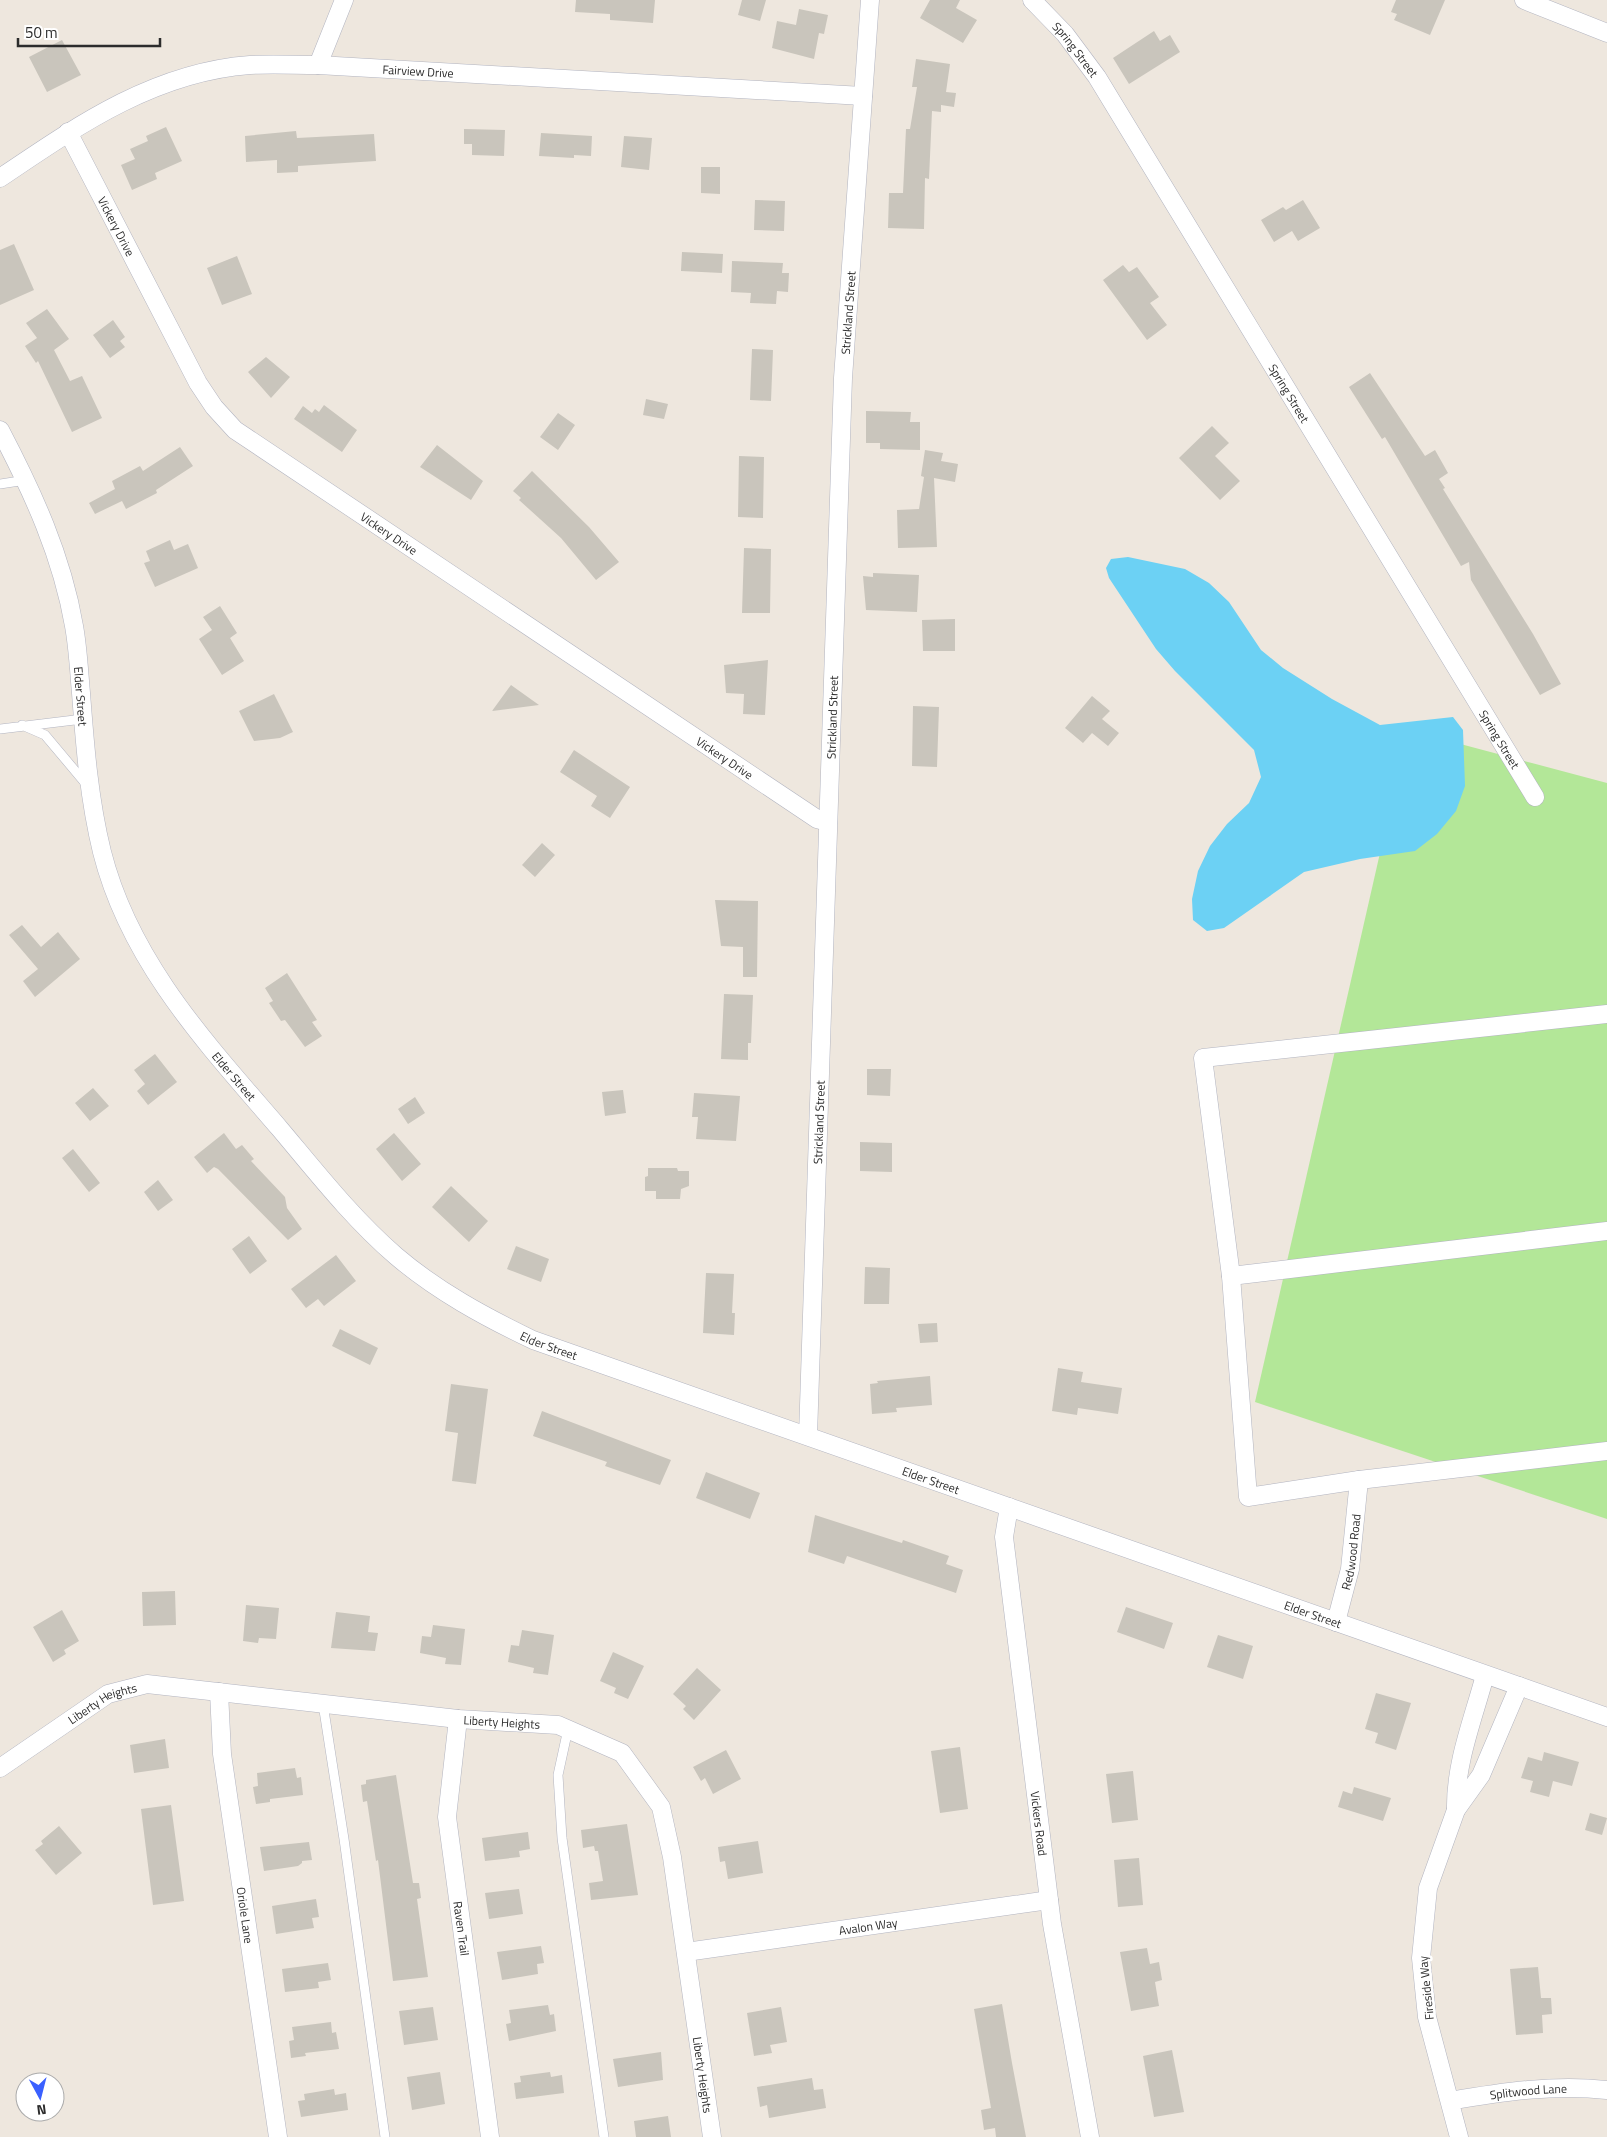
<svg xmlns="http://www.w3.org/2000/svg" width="1607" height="2137" font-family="'Titillium Web',sans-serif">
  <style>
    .green { fill: #b3e798 }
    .water { fill: #6cd1f4 }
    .building { fill: #c9c5bc }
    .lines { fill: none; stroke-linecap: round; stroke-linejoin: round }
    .lane-casing { stroke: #b2b4c0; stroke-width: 10 }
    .street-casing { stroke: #b2b4c0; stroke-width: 19 }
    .lane { stroke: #fff; stroke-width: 9 }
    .street { stroke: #fff; stroke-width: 18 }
    .labels { text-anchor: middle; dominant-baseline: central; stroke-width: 5; stroke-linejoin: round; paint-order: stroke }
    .street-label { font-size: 12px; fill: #2c2c2c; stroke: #fff }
  </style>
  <rect width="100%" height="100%" fill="#eee7de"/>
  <path class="green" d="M1408 730 1607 783V1519L1255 1402Z"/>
  <path class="water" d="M1128 557 1185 569 1209 583 1229 602 1261 650 1283 668 1332 699 1380 725 1453 717 1463 730 1465 786 1456 811 1437 834 1415 851 1360 859 1304 872 1224 928 1207 931 1193 920 1192 899 1198 871 1210 846 1227 824 1249 803 1261 777 1254 750 1175 671 1156 649 1109 578 1106 568 1111 559Z"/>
  <path class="building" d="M576 0H655L653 23 610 20V14L575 12Z
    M742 0H766L760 21 738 15Z
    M930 0H960L956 8 977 20 963 43 920 18Z
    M1396 0H1445L1430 35 1394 20 1397 14 1391 12Z
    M799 9 828 15 824 34 819 33 814 59 772 48 777 21 796 25Z
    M1154 31 1160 41 1170 35 1180 52 1129 84 1113 58Z
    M62 40 81 75 47 92 29 57Z
    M916 59 950 64 946 92 956 93 954 107 941 105V112L932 111 929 179 925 178 924 229 888 228 889 193H903L906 129H910L917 87H912Z
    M166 127 182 161 155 173 157 179 132 190 121 165 135 159 130 149 148 141 146 136Z
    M464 129 505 130 504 156 472 155V144H464Z
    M296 131 297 138 374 134 376 161 298 166V172L277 173V160L246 162 245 136Z
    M541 133 592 136 591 156 574 155V158L539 156Z
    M624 136 652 138 649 170 621 167Z
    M701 167H720V194L701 193Z
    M755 200 785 201 784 231 754 230Z
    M1303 200 1320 228 1298 241 1292 231 1274 242 1261 220 1283 207 1286 210Z
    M14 244 34 290 0 305V250Z
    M682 252 723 254 722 273 681 271Z
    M237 256 252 294 222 305 207 268Z
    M732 261 783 263 782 273H789L788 292 777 291 776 304 750 303 751 293 731 292Z
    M1123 265 1129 272 1137 267 1159 297 1150 303 1167 325 1147 340 1103 280Z
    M47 309 69 339 54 350 70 381 82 376 102 418 72 432 38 361 36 363 25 346 37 338 26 323Z
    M113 320 125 337 120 341 125 347 110 358 93 335Z
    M752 349 773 350 771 401 750 400Z
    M266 357 290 377 271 398 248 372Z
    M1370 373 1425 456 1435 450 1448 473 1439 479 1445 488 1443 489 1533 634 1561 684 1540 695 1471 580 1469 562 1461 566 1385 437 1382 439 1349 387Z
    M646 399 668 404 664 419 643 415Z
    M324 405 357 430 342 452 294 419 303 406 312 413 315 409 319 412Z
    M866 411 911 412 910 422H920V450L880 449V443H866Z
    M558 413 575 425 558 450 540 437Z
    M1212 426 1229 443 1215 456 1240 481 1220 500 1179 458Z
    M437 445 483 481 471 500 420 467Z
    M180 447 193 466 156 490 157 493 126 509 122 501 95 514 89 503 115 489 112 481 140 466 143 471Z
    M925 450 943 453 941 461 958 464 955 482 934 478 937 547 898 548 897 510 919 509 924 477 921 476Z
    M739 456 764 457 763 518 738 517Z
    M532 471 589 527 619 562 596 580 561 538 519 500 521 498 513 491Z
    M170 540 174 550 188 544 198 568 155 587 144 563 150 561 146 551Z
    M744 548 771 549 770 613H742Z
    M873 573 919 575 917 612 866 610 863 576 873 577Z
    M220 606 237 633 230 638 244 661 222 675 199 639 212 630 203 617Z
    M955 619V651H923L922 620Z
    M768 660 765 715 743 714 744 694 726 693 724 665Z
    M511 685 539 705 492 711Z
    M274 694 293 732 280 738 254 741 239 711Z
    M1092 696 1110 711 1102 719 1119 733 1108 746 1092 733 1083 743 1065 728Z
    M913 706 939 707 937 767 912 766Z
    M574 750 630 787 610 818 591 806 597 796 560 772Z
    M542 843 555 855 535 877 522 865Z
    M715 900 758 901 757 977H743V947L721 946Z
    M22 925 41 947 58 932 80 959 35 997 23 981 38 969 9 935Z
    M287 973 317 1020 312 1022 322 1036 305 1047 285 1020 281 1021 269 1003 273 1001 265 988Z
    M724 994 753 995 751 1043H748V1060L721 1059Z
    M155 1054 177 1082 148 1105 137 1091 145 1084 134 1070Z
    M867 1069H891L890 1096 867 1095Z
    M93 1088 109 1106 90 1121 75 1103Z
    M623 1090 626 1113 605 1116 602 1092Z
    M694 1093 740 1096 736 1141 696 1139 698 1117H692Z
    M415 1097 425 1113 408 1124 398 1109Z
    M224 1133 236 1149 242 1145 254 1159 251 1161 285 1197 287 1208 302 1229 288 1240 218 1169 214 1167 207 1173 194 1157Z
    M394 1133 421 1164 402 1181 376 1149Z
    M860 1142 892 1143V1172L860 1171Z
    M73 1149 100 1183 89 1192 62 1158Z
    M648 1168H677L678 1171H689V1186L681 1189 680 1199H656V1191H645V1177L648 1176Z
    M158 1180 173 1200 158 1211 144 1192Z
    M451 1186 488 1221 469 1242 432 1207Z
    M249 1236 267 1261 250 1274 232 1249Z
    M516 1246 549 1259 541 1282 507 1269Z
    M336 1255 356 1281 324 1306 318 1299 306 1308 291 1289Z
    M865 1267 890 1268 889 1304H864Z
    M706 1273 734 1274 732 1313H735L734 1335 703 1333Z
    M937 1323 938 1342 920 1343 918 1324Z
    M340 1329 378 1348 370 1365 332 1346Z
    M1058 1368 1083 1372 1081 1382 1122 1388 1118 1414 1078 1408 1077 1415 1052 1411Z
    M930 1376 932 1405 896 1408 897 1412 872 1414 870 1384 878 1383 877 1381Z
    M451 1384 488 1389 476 1484 452 1481 458 1433 445 1431Z
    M542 1411 671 1460 660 1485 605 1466 607 1462 533 1436Z
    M706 1472 760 1493 750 1519 696 1498Z
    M815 1515 902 1543 903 1540 949 1556 946 1564 963 1570 956 1593 847 1556 844 1564 808 1552Z
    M175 1591 176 1625 143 1626 142 1592Z
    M246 1605 279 1608 276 1639 259 1638 258 1643 243 1641Z
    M1126 1607 1173 1623 1164 1649 1117 1632Z
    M62 1610 79 1641 64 1650 66 1654 53 1662 33 1627Z
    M336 1612 370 1616 368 1632 378 1633 375 1651 331 1648Z
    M433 1625 465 1629 461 1665 445 1664 446 1658 420 1653 422 1636 431 1637Z
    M522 1630 554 1635 548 1675 533 1673 534 1668 508 1662 511 1645 519 1646Z
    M1218 1635 1253 1646 1243 1679 1207 1667Z
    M613 1652 644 1666 628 1699 614 1693 616 1688 600 1681Z
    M697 1668 721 1690 694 1720 683 1709 686 1706 673 1694Z
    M1376 1693 1411 1703 1396 1750 1375 1743 1378 1733 1365 1729Z
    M165 1739 169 1768 134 1773 130 1745Z
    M960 1747 968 1809 940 1813 931 1751Z
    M726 1750 741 1779 713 1794 705 1778 701 1781 693 1767Z
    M1544 1752 1579 1762 1572 1786 1553 1781 1549 1797 1530 1792 1533 1781 1521 1778 1528 1757 1542 1761Z
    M295 1768 297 1778 301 1777 303 1795 270 1799V1802L256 1804 253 1787 258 1786 257 1773Z
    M1133 1771 1138 1820 1112 1823 1106 1774Z
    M396 1775 413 1883H419L421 1898 417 1899 428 1977 393 1981 378 1860 376 1861 367 1801 363 1802 361 1785 366 1784V1780Z
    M1354 1787 1391 1798 1383 1821 1338 1807 1343 1791 1352 1794Z
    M171 1805 184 1901 153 1905 141 1809Z
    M1590 1813 1607 1818 1602 1835 1585 1830Z
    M627 1824 638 1895 591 1900 589 1883 603 1881 598 1851H595L594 1846 583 1848 581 1830Z
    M59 1826 82 1853 56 1875 35 1850 43 1844 41 1841Z
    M528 1832 530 1849 519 1851 520 1857 485 1861 482 1838Z
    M758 1841 763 1873 728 1879 725 1861 720 1862 718 1847Z
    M309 1842 312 1860 302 1861V1863L298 1866 264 1871 260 1847Z
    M1139 1858 1143 1905 1118 1907 1114 1860Z
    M519 1889 523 1914 489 1919 485 1893Z
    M316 1899 319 1917 312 1918 314 1928 276 1934 272 1906Z
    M541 1946 544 1963 537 1964 538 1974 502 1980 497 1952Z
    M1147 1948 1150 1964 1159 1962 1162 1980 1155 1982 1159 2006 1131 2011 1120 1952Z
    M328 1963 331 1980 318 1982 319 1988 285 1992 282 1969Z
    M1538 1967 1541 1998H1551L1552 2014 1542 2015 1543 2033 1516 2035 1510 1969Z
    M1002 2004 1012 2063 1026 2137H996L995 2128 984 2130 981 2110 991 2108 974 2009Z
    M548 2005 550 2015 554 2014 556 2031 509 2041 506 2024 511 2023 509 2010Z
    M433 2007 438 2040 404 2045 399 2011Z
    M781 2007 787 2042 770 2045 772 2053 754 2056 747 2013Z
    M331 2022 332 2033 336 2032 339 2049 305 2053 306 2056 291 2058 289 2041 294 2040 292 2027Z
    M1172 2050 1184 2112 1154 2117 1143 2056Z
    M661 2052 663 2080 618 2087 613 2059Z
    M440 2072 445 2104 412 2110 407 2077Z
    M550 2072 551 2077 562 2075 564 2093 516 2099 514 2083 521 2082 520 2076Z
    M812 2078 814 2090 823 2089 826 2108 769 2118 767 2105 760 2107 757 2087Z
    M334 2089 335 2095 346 2093 348 2110 301 2117 298 2101 305 2100 304 2094Z
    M668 2116 671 2137H636L634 2121Z"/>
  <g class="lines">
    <g class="lane-casing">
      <path id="lane" d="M0 484 26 480
        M22 725 45 735 87 785
        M0 729 83 719
        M323 1704 344 1839 385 2137
        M568 1729 558 1775 562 1838 604 2137"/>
    </g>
    <g class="street-casing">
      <g id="street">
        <path id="s1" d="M1032 0 1065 34 1097 77 1535 797"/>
        <path d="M1524 0 1607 33"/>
        <path d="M318 65 344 0"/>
        <path id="s2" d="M68 132 198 383 214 407 235 430 817 819 828 822"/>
        <path id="s3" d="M0 178C77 126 154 72 250 65 272 64 295 65 318 65L863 96"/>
        <path id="s4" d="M0 430C33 493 62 556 74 626 78 648 79 671 81 693 85 746 89 799 102 852 130 963 208 1045 280 1129 317 1173 353 1219 396 1256 437 1291 485 1317 533 1340L1607 1717"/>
        <path d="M1607 1231 1231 1276 1248 1497 1359 1480 1607 1451"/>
        <path d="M1231 1276 1203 1058 1607 1014"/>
        <path id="s5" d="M808 1436 843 378 870 0"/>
        <path id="s6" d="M1009 1507 1004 1537 1052 1924 1090 2137"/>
        <path id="s7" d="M1336 1622 1350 1569 1359 1480"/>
        <path id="s8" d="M219 1692 222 1754 278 2137"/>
        <path id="s9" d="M458 1719 447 1817 490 2137"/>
        <path id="s10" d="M0 1768 108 1694 147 1684 458 1719 558 1725 622 1753 661 1807 672 1857 712 2137"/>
        <path d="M1456 1810C1455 1763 1473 1720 1485 1675"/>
        <path id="s11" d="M686 1952 1049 1900"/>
        <path id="s12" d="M1450 2101C1502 2092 1554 2084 1607 2090"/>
        <path d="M1459 2137 1427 2017 1421 1958 1428 1888 1456 1810 1481 1775 1519 1686"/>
      </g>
    </g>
    <use href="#lane" class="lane"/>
    <use href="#street" class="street"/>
  </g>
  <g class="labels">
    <g class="street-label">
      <text stroke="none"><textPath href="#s1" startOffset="66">Spring Street</textPath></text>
      <text stroke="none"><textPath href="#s3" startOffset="446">Fairview Drive</textPath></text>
      <text stroke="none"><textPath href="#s2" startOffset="106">Vickery Drive</textPath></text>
      <text stroke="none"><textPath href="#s5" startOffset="1124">Strickland Street</textPath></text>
      <text stroke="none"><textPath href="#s1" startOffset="471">Spring Street</textPath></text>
      <text stroke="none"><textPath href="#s2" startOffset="528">Vickery Drive</textPath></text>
      <text stroke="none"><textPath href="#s4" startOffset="281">Elder Street</textPath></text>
      <text stroke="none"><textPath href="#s5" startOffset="719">Strickland Street</textPath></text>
      <text stroke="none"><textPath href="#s1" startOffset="876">Spring Street</textPath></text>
      <text stroke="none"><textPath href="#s2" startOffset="932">Vickery Drive</textPath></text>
      <text stroke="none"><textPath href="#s4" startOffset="701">Elder Street</textPath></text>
      <text stroke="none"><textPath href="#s5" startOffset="314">Strickland Street</textPath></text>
      <text stroke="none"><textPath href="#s4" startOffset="1121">Elder Street</textPath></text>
      <text stroke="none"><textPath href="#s4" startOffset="1526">Elder Street</textPath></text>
      <text stroke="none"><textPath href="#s7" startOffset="72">Redwood Road</textPath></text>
      <text stroke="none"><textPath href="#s4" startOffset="1931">Elder Street</textPath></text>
      <text stroke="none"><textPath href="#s10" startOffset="122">Liberty Heights</textPath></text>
      <text stroke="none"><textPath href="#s10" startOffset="528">Liberty Heights</textPath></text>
      <text stroke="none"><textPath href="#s6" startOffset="319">Vickers Road</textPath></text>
      <text stroke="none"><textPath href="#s8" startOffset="225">Oriole Lane</textPath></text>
      <text stroke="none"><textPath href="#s11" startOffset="184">Avalon Way</textPath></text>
      <text stroke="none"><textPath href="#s9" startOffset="211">Raven Trail</textPath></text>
      <text transform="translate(1426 1988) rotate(-96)">Fireside Way</text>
      <text stroke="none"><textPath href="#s10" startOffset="992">Liberty Heights</textPath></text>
      <text stroke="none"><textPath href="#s12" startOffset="79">Splitwood Lane</textPath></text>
    </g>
  </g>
  <g transform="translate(40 2097) rotate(173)"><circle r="24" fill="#ffffff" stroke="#ababab"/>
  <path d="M0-4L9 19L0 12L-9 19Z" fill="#3a60ff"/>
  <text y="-8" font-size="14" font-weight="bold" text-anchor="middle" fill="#2c2c2c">N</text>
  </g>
  <path d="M18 38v8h142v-8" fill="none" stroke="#2c2c2c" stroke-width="2.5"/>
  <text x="25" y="38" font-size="15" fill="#2c2c2c" stroke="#ffffff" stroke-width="4" paint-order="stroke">50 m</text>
</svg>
